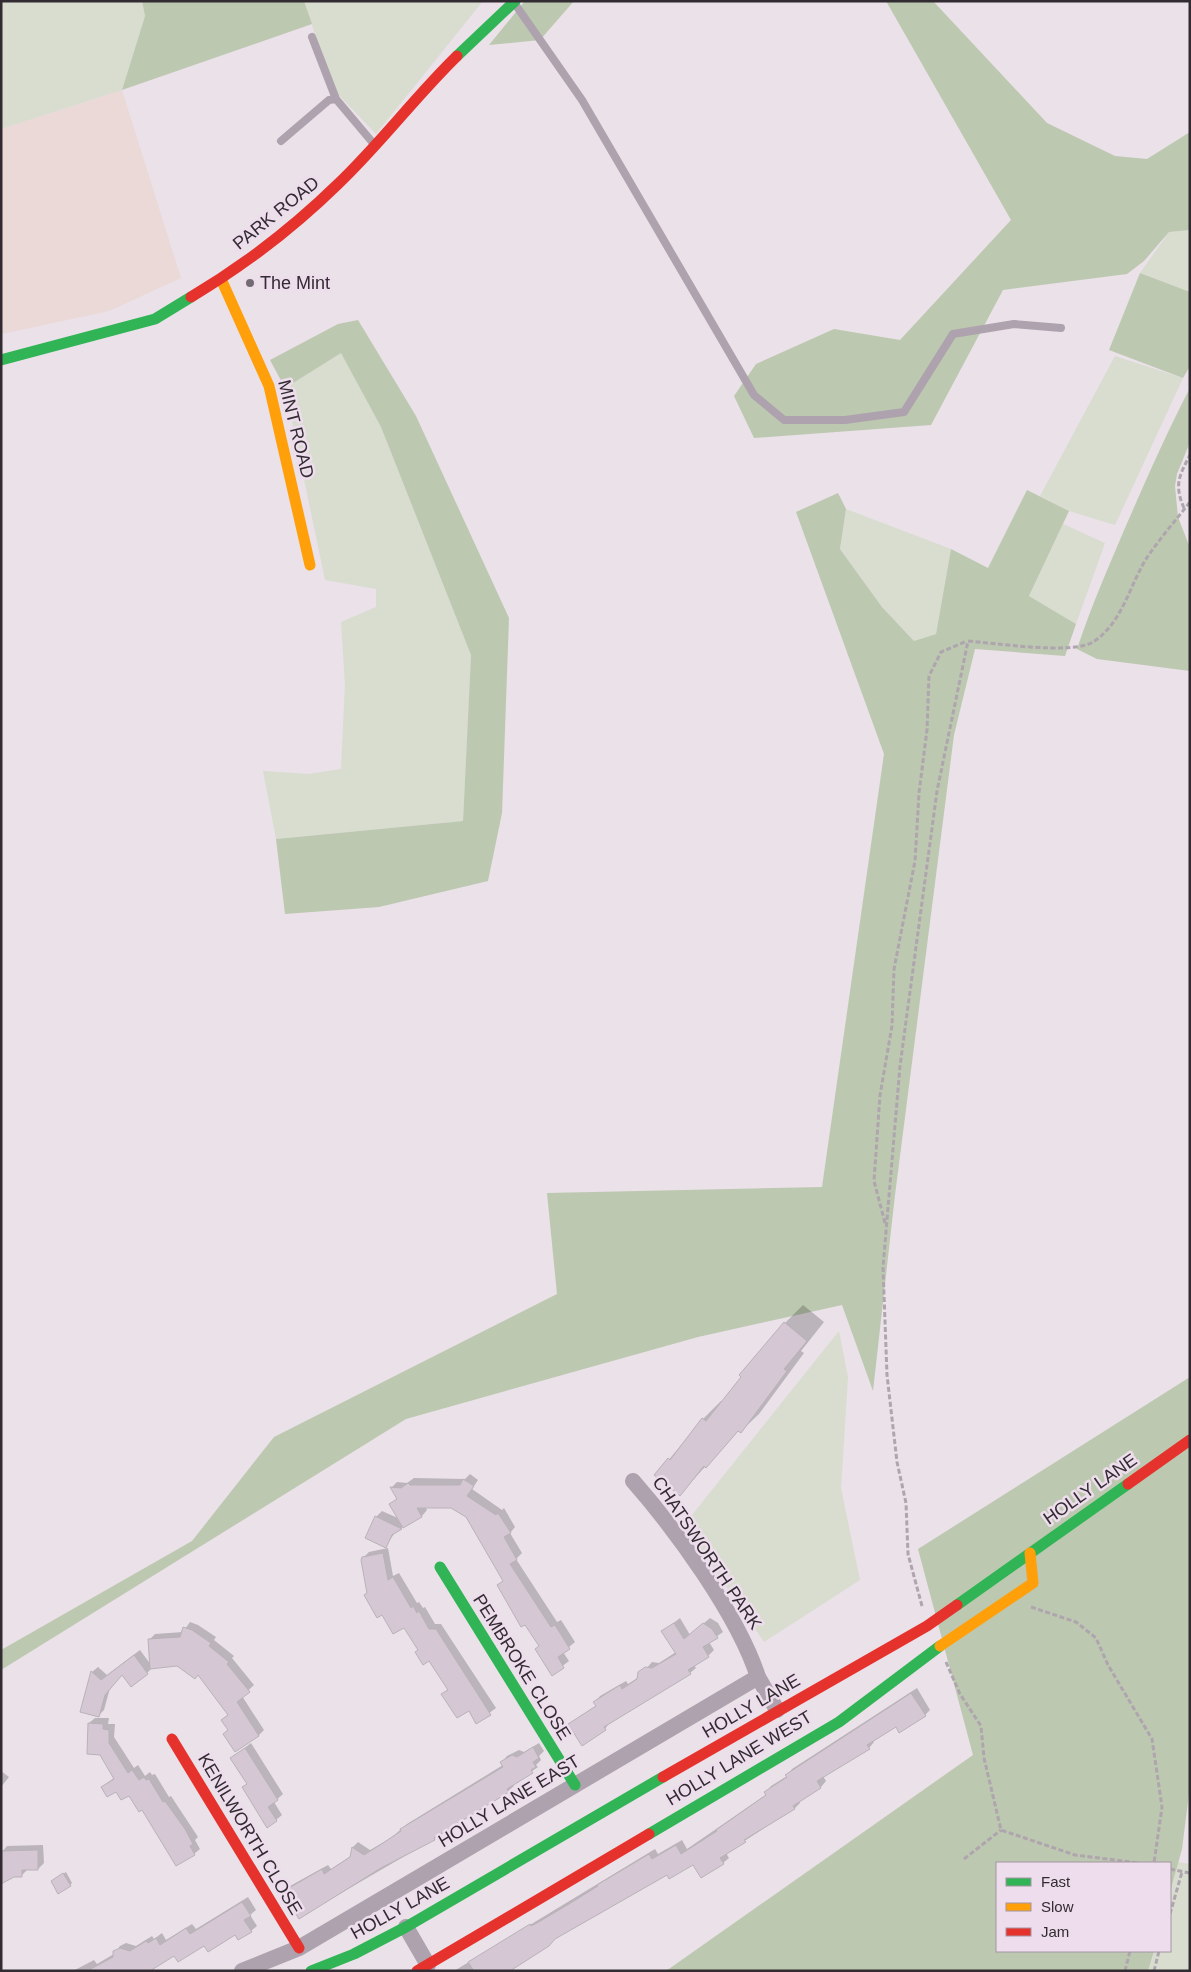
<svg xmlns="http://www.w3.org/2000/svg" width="1191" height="1972" font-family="Helvetica,sans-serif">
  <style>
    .education { fill: #ebd9d8 }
    .green { fill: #d8ddcf }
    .forest { fill: #bdc8b0 }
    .shadow { fill: #0003 }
    .building { fill: #d5c8d4; stroke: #b9b2b9 }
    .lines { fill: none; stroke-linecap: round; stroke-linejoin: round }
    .path { stroke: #aea5ae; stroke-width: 3; stroke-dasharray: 5 2.5; stroke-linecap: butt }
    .lane { stroke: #ada2ae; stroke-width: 8 }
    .street { stroke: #ada2ae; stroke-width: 16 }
    .fast { stroke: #30b455; stroke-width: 11 }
    .slow { stroke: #ff9f0a; stroke-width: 11 }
    .jam { stroke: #e5322d; stroke-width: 11 }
    .poi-dot { fill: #726b72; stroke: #eeddec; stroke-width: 2 }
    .labels { text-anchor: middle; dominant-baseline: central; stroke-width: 5; stroke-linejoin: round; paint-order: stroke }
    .street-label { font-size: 18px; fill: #322c32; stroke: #eeddec }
    .poi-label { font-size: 18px; fill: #322c32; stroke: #eeddec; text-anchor: start }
  </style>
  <rect width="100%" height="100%" fill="#eae1e9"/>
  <path class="education" d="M122 90 181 278 109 311 2 334 1 129Z"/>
  <path class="green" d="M1 1H142L145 16 122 90 1 129Z
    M304 1H483L376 134 333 89Z
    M1190 230V292L1140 273 1169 232Z
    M341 352 381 427 471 655 463 821 276 839 263 771 308 774 341 769 345 684 341 622 376 607V589L325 580 285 388Z
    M1115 356 1183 378 1115 525 1069 511 1040 496Z
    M846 509 951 549 936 634 914 641 882 607 840 549Z
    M1063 524 1105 543 1076 624 1029 596Z
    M839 1331 848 1377 841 1488 860 1580 764 1642 684 1525Z
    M1178 1862 1190 1864V1971H1148L1154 1951H1170V1892Z"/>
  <path class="forest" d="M142 1H304L312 24 122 90 145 16Z
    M525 1H574L540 40 489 45Z
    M886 1H933L1047 123 1115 156 1147 159 1190 132V230L1169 232 1144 261 1127 274 1003 290 931 425 754 438 734 396 756 364 834 329 900 340 1011 220Z
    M1140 273 1190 292V366L1183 378 1109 350Z
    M358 320 416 416 509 618 502 813 488 881 379 907 285 914 276 839 463 821 471 655 381 427 341 353 285 388 270 360 338 324Z
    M1190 388V442L1177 474 1175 486 1178 517 1190 548V671L1097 659 1077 649C1091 607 1108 568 1125 528 1146 480 1166 434 1190 388Z
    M1027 490 1069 511 1029 596 1076 624 1065 656 975 649 954 735 895 1195 873 1391 842 1305 698 1337 406 1419 1 1670V1650L192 1541 274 1437 557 1294 547 1193 822 1187 884 754 796 512 838 493 846 509 840 549 882 607 914 641 936 634 951 549 988 568Z
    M1190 1377V1786L1182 1849 1170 1892V1863H997V1951H1154L1148 1971H666L973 1755 918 1549Z"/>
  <path class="shadow" d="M803 1305 824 1322 801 1351 804 1353 759 1414 741 1431 739 1430 680 1494 656 1475 703 1419 721 1401 723 1402 785 1323Z
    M470 1474 478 1480 472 1489 502 1510 504 1508 515 1527 510 1533 522 1553 516 1559 557 1622 561 1620 575 1642 563 1652 569 1661 552 1674 540 1646 498 1585 504 1580 467 1517 452 1506 425 1507 427 1510 422 1516 396 1531 385 1547 376 1517 382 1511 400 1519 391 1504 398 1498 391 1488 397 1482 407 1483 414 1478 465 1479Z
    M388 1548 393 1576 399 1573 417 1603 419 1602 423 1608 425 1607 435 1624H441L496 1708 477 1722 469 1709 443 1694 448 1689 429 1660 419 1649 405 1626 368 1592 364 1557 369 1552Z
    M680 1618 690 1635 710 1618 718 1623 723 1632 709 1642 714 1650 708 1656 694 1665 696 1668 690 1673 610 1722 605 1729 569 1724 597 1705 595 1702 600 1696 626 1681 628 1684 639 1677 652 1662 659 1663 676 1652 663 1631Z
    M190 1622 198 1625 216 1637 214 1640 234 1656 232 1658 254 1685 242 1696 264 1730 258 1736 229 1730 222 1720 229 1714 198 1674 178 1665 153 1667 147 1673 123 1674 110 1688 104 1710 98 1716 81 1711 92 1672 98 1667 107 1675 140 1650 151 1665 149 1640 155 1634 183 1632Z
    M917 1688 930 1710 925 1715 896 1725 873 1740 874 1742 869 1748 823 1776 826 1781 821 1787 799 1800 800 1803 795 1808 726 1853 729 1858 723 1863 694 1864 667 1873 556 1936 507 1971H454L655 1849 658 1854 682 1840 687 1849 767 1794 766 1792 771 1786 787 1776 792 1769Z
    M95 1718H109L108 1724H115L114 1737 134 1768 138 1765 145 1776 150 1772 152 1775 155 1774 169 1797 171 1796 198 1837 195 1840 200 1849 194 1854 142 1809 130 1794 102 1787 115 1777 89 1723Z
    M251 1743 283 1794 274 1802 282 1815 276 1820 231 1758Z
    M539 1743 544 1751 539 1756 541 1760 536 1765 538 1767 513 1784 514 1786 508 1791 434 1839 300 1917 284 1892 290 1886 328 1865 331 1869 351 1856 353 1847 358 1842 370 1850 391 1838 407 1824 503 1765 502 1762 507 1756 519 1750 524 1752Z
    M1 1771 9 1777 1 1787Z
    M43 1845 44 1863 38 1869 27 1870 21 1876H14L2 1852 7 1846Z
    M66 1872 72 1883 70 1885 52 1881Z
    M248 1897 256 1910 250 1915 257 1926 251 1931 236 1933 174 1954 140 1971H73L94 1960 97 1964 114 1954 120 1946 126 1943 136 1946 152 1936 154 1939 162 1933 166 1940 192 1924 196 1929Z"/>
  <path class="building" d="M784 1322 807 1341 784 1369 787 1371 741 1433 738 1431 706 1468 704 1466 680 1496 654 1475 668 1458 670 1460 702 1418 706 1421 741 1377 739 1375Z
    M463 1479 474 1486 467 1496 496 1515 498 1513 511 1533 504 1537 517 1560 510 1564 551 1627 555 1625 570 1649 558 1657 564 1668 552 1676 535 1649 539 1646 525 1625 521 1627 497 1585 503 1581 466 1517 451 1508H417L422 1517 403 1528 389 1504 397 1499 390 1487 401 1488 408 1483 410 1485H460Z
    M375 1516 402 1529 392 1535 386 1548 365 1538Z
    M383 1553 388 1580 393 1577 411 1608 413 1606 417 1613 419 1611 429 1629H436L491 1715 476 1724 469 1711 457 1718 441 1694 448 1690 429 1661 423 1665 415 1652 418 1650 404 1628 393 1634 382 1615 377 1618 364 1595 367 1593 361 1560 362 1557Z
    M674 1623 684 1639 703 1623 712 1629 718 1638 703 1647 709 1657 688 1670 691 1674 604 1727 606 1730 582 1746 568 1724 596 1706 593 1702 620 1685 622 1689 637 1679 638 1672 645 1667 652 1668 676 1654 661 1631Z
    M183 1627 192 1630 211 1643 209 1646 229 1662 227 1664 250 1692 237 1702 259 1736 235 1752 223 1734 228 1730 221 1720 228 1715 198 1675 195 1679 177 1666 150 1669 148 1639 180 1637Z
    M134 1655 148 1674 131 1687 122 1675 105 1695 99 1717 80 1712 91 1671 101 1680Z
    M911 1693 926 1716 899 1733 896 1727 867 1745 870 1749 817 1781 821 1788 793 1806 795 1809 744 1840 746 1842 720 1858 724 1864 701 1878 693 1865 669 1879 667 1875 555 1939 549 1946 510 1971H474L468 1962 530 1924 531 1926 537 1923 569 1904 598 1886 597 1885 649 1854 652 1859 676 1845 681 1854 717 1831 716 1830 766 1795 764 1792 787 1777 785 1775Z
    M88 1723 103 1724V1729L109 1730V1743L128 1773 132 1770 139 1780 144 1777 146 1780 149 1779 163 1802 165 1801 185 1829 193 1844 190 1846 195 1855 176 1866 142 1810 139 1812 129 1796 121 1800 116 1792 107 1797 101 1787 114 1779 100 1755 87 1754Z
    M533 1747 539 1758 533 1762 536 1767 531 1770 533 1773 507 1789 509 1792 434 1838 435 1840 381 1868 299 1919 282 1892 322 1869 324 1874 350 1857 352 1847 364 1855 383 1843 401 1831 400 1829 503 1767 500 1762 512 1755 517 1757Z
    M245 1748 278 1800 268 1807 277 1821 267 1828 242 1787 247 1784 230 1758Z
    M38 1850V1870H22V1877H14L1 1884V1851Z
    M63 1873 71 1886 58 1894 51 1881Z
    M242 1902 251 1916 244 1920 252 1932 238 1940 235 1935 208 1952 204 1946 178 1962 174 1956 150 1971H87L113 1957V1951L120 1948 130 1951 146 1941 148 1943 156 1938 160 1945 186 1928 190 1934Z"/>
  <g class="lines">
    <path class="path" d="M1184 508C1174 485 1179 476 1190 455
      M885 1223 874 1181 880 1095 892 1026 894 969 915 861 919 793 927 730 929 676 941 652 967 641
      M922 1606 908 1554 906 1503 897 1462 887 1375 883 1267 900 1066 937 791 968 641C993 643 1073 655 1093 642 1123 623 1130 583 1148 556 1161 537 1176 520 1190 502
      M1031 1607 1076 1622 1096 1638 1108 1665 1152 1739 1162 1807 1154 1863
      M946 1662 960 1694 981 1726 984 1758 1001 1830 1075 1855 1139 1863
      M964 1859 1001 1830
      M1170 1869 1190 1873
      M1170 1914 1182 1872
      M1125 1971 1130 1951
      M1154 1971 1159 1951"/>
    <path class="lane" d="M515 4 582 100 754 395 784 420H845L904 412 953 334 1014 324 1061 328
      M312 37 336 99
      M281 141 329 100 336 99 373 143"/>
    <path class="street" d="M633 1481C676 1530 738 1615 758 1677
      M406 1927 428 1965
      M242 1971 299 1948 758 1677 777 1710"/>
    <path class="fast" d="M457 56 515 1
      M1 360 155 319 191 297
      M440 1567 575 1785
      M957 1605 1128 1484
      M649 1834 839 1722 940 1646
      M311 1971 354 1954 406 1927 663 1777"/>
    <path class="slow" d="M221 279 269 386 310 565
      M940 1646 1033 1583 1030 1553"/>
    <path class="jam" d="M191 297C243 266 294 227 338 184 380 144 415 97 457 56
      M1128 1484 1190 1440
      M172 1739 299 1948
      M663 1777 927 1626 957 1605
      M417 1971 649 1834"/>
  </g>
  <circle class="poi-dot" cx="250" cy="283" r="5"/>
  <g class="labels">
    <g class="street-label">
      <text transform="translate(276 213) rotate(-39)">PARK ROAD</text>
      <text transform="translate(296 429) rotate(76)">MINT ROAD</text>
      <text transform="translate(1090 1489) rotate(-35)">HOLLY LANE</text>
      <text transform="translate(707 1553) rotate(56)">CHATSWORTH PARK</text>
      <text transform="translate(522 1667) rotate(58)">PEMBROKE CLOSE</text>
      <text transform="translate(751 1706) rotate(-30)">HOLLY LANE</text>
      <text transform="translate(739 1758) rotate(-31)">HOLLY LANE WEST</text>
      <text transform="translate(509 1801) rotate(-31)">HOLLY LANE EAST</text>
      <text transform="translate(250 1834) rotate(59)">KENILWORTH CLOSE</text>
      <text transform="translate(400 1908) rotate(-29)">HOLLY LANE</text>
    </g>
    <g class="poi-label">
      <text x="260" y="283">The Mint</text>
    </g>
  </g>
  <rect width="1191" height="1972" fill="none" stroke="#322c32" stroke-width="5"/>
  <rect x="996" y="1862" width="175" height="90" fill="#eeddec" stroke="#a396a2"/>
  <rect x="1006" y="1878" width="25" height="8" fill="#30b455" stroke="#a396a2"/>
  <text x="1041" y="1887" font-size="15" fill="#322c32">Fast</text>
  <rect x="1006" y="1903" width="25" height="8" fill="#ff9f0a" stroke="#a396a2"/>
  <text x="1041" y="1912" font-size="15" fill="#322c32">Slow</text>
  <rect x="1006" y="1928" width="25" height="8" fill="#e5322d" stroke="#a396a2"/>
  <text x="1041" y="1937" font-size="15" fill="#322c32">Jam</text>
</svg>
